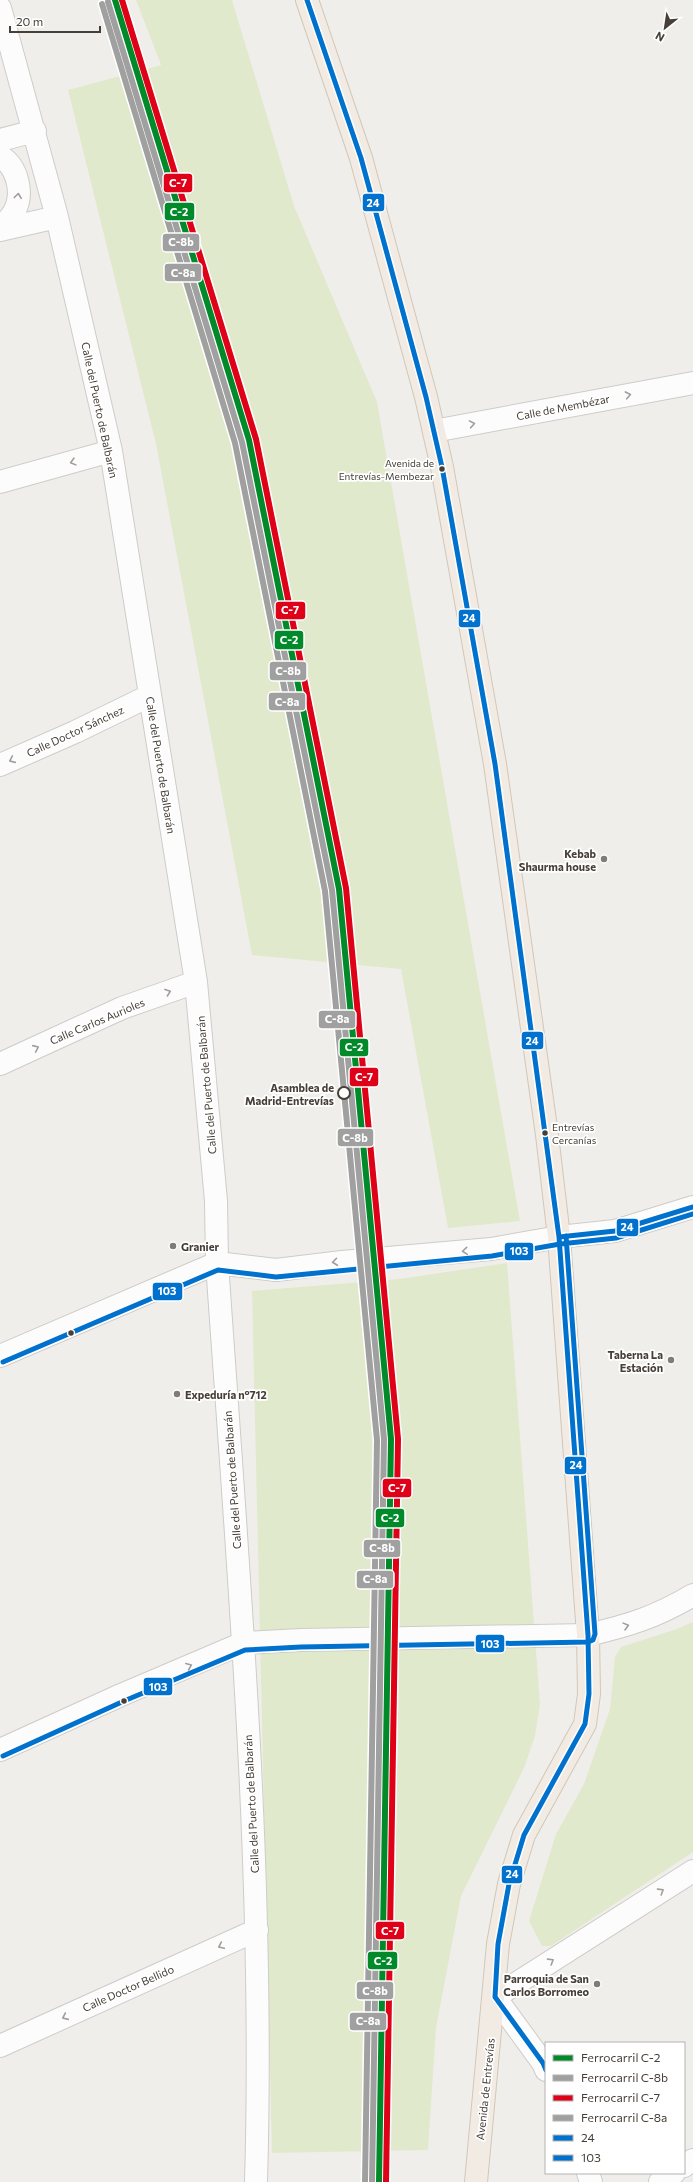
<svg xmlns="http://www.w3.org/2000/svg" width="693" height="2182" font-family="Commissioner,sans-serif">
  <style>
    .green { fill: #e1e9cc }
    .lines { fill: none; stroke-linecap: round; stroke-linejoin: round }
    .minor-casing { stroke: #ceccc8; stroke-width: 24 }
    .major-casing { stroke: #d1c7b9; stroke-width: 24 }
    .minor { stroke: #fdfcfc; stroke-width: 22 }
    .major { stroke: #f1ebe4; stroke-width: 22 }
    .bus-1-casing { stroke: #fff; stroke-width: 8 }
    .bus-2-casing { stroke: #fff; stroke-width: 8 }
    .bus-1 { stroke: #0072ce; stroke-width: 5 }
    .bus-2 { stroke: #0072ce; stroke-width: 5 }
    .rail-1-casing { stroke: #fff; stroke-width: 9 }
    .rail-2-casing { stroke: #fff; stroke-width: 9 }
    .rail-3-casing { stroke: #fff; stroke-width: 9 }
    .rail-4-casing { stroke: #fff; stroke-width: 9 }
    .rail-1 { stroke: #008a29; stroke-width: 6 }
    .rail-2 { stroke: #a0a0a0; stroke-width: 6 }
    .rail-3 { stroke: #de0118; stroke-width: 6 }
    .rail-4 { stroke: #a0a0a0; stroke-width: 6 }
    .oneway { stroke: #a29d9a }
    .bus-dot { fill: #463e37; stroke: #fff; stroke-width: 1.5 }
    .poi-dot { fill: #827c76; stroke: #fff; stroke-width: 1.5 }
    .stop-dot { fill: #fff; stroke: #463e37; stroke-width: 2 }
    .labels { text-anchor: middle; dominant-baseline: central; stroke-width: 3.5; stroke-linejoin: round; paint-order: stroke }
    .bus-label { font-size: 10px; fill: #463e37; stroke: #fff; text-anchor: end }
    .street-label { font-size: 11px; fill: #463e37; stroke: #fff }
    .poi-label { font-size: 11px; font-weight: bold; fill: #463e37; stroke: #fff; text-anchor: end }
    .stop-label { font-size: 11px; font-weight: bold; fill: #463e37; stroke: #fff; text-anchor: end }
    .line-badge { stroke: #fff; stroke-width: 1.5 }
    .badge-label { font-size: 11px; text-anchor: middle; font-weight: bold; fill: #fff }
  </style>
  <rect width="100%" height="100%" fill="#f0eeeb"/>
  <path class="green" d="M136 0H232L294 206 377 402 520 1221 448 1228 401 969 252 955 156 444 68 90 161 65Z
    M507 1263 540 1704 535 1736 524 1768 461 1896 436 2028 428 2150 272 2153 252 1291 399 1279Z
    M693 1622V1852L551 1946H542L529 1921 556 1834 584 1784 610 1709 615 1657 621 1647 677 1629Z"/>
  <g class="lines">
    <g class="minor-casing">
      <path id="minor" d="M0 8 57 217 111 451 196 982 216 1201 217 1263C238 1568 265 1875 256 2182
        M0 140 35 131
        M0 156C18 167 24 194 14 212 10 218 5 224 0 229
        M0 230 57 217
        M434 431 693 383
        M0 482 111 451
        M0 765 75 732 149 696
        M0 1064 122 1008 196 982
        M0 1356 217 1263 276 1270 342 1262 491 1249 559 1237 615 1231 693 1207
        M0 1750 121 1695 243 1643 301 1640 588 1635C630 1625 656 1617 693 1595
        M0 2046 257 1930
        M546 2070 543 2063 495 1997 693 1871
        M684 2166 693 2160
        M588 2173 591 2182
        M660 2182 674 2173"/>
    </g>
    <g class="major-casing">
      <path id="major" d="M307 0 361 158 426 397 442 467 495 764 547 1135 559 1237 588 1635 589 1694 585 1724 524 1835 509 1884 498 1944 476 2182"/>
    </g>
    <use href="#minor" class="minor"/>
    <use href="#major" class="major"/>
    <g class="bus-1-casing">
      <path id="bus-1" d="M307 0 361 158 426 397 442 467 495 764 559 1237 588 1635 589 1694 585 1724 524 1835 509 1884 498 1944 495 1997 543 2063 546 2070
        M559 1237 615 1231 693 1207"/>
    </g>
    <g class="bus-2-casing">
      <path id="bus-2" d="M3 1362 218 1270 276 1277 492 1256 560 1244 616 1238 693 1214
        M3 1756 124 1701 245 1650 301 1647 588 1642 593 1640 595 1634 566 1236"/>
    </g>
    <use href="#bus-1" class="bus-1"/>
    <use href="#bus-2" class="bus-2"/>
    <g class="rail-1-casing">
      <path id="rail-1" d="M115 0 249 440 339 889 391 1439 379 2182"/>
    </g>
    <g class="rail-2-casing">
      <path id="rail-2" d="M108 2 242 442 332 890 384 1439 372 2182"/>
    </g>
    <g class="rail-3-casing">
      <path id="rail-3" d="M122 0 256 439 346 888 398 1439 386 2182"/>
    </g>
    <g class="rail-4-casing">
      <path id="rail-4" d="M102 4 235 443 325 891 377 1440 365 2182"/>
    </g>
    <use href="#rail-1" class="rail-1"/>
    <use href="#rail-2" class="rail-2"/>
    <use href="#rail-3" class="rail-3"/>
    <use href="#rail-4" class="rail-4"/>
  </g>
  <defs><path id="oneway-chevron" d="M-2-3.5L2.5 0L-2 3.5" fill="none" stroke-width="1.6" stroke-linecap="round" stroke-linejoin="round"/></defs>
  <g class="oneway">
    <use href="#oneway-chevron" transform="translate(18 196) rotate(-83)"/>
    <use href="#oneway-chevron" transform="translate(628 395) rotate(-11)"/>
    <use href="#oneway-chevron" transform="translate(472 424) rotate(-10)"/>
    <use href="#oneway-chevron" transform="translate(73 462) rotate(165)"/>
    <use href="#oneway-chevron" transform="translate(12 760) rotate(156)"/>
    <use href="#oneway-chevron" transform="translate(168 992) rotate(-20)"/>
    <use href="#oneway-chevron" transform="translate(36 1048) rotate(-24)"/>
    <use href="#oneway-chevron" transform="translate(465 1251) rotate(175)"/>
    <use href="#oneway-chevron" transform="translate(335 1262) rotate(173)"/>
    <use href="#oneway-chevron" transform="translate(626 1626) rotate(-15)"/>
    <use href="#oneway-chevron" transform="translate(189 1666) rotate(-23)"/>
    <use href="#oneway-chevron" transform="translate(661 1891) rotate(-32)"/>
    <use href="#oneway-chevron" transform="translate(221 1946) rotate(155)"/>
    <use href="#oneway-chevron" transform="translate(551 1961) rotate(-32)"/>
    <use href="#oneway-chevron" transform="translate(65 2017) rotate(156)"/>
  </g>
  <g class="bus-dot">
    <circle cx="442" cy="469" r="3.5"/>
    <circle cx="545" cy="1133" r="3.5"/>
    <circle cx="71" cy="1333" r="3.5"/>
    <circle cx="124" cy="1701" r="3.5"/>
  </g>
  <g class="poi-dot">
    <circle cx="604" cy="859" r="4"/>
    <circle cx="173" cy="1246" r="4"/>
    <circle cx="671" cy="1360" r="4"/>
    <circle cx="177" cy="1394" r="4"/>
    <circle cx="597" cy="1984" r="4"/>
  </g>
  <circle class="stop-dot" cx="344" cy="1093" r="6"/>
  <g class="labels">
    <g class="bus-label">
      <text x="434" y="463">Avenida de<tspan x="434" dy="13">Entrevías-Membezar</tspan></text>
      <text x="552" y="1127" text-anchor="start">Entrevías<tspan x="552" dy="13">Cercanías</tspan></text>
    </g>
    <g class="street-label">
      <text transform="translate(563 407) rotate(-11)">Calle de Membézar</text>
      <text transform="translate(100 410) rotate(78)">Calle del Puerto de Balbarán</text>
      <text transform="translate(75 731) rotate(-25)">Calle Doctor Sánchez</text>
      <text transform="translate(161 765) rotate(81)">Calle del Puerto de Balbarán</text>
      <text transform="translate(97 1021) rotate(-23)">Calle Carlos Aurioles</text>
      <text transform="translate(206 1085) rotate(-95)">Calle del Puerto de Balbarán</text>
      <text transform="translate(232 1480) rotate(-94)">Calle del Puerto de Balbarán</text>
      <text transform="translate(251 1804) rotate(-93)">Calle del Puerto de Balbarán</text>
      <text transform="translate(128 1988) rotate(-24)">Calle Doctor Bellido</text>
      <text transform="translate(485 2089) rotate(-84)">Avenida de Entrevías</text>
    </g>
    <g class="poi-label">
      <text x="596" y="853">Kebab<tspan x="596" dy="13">Shaurma house</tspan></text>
      <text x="181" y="1246" text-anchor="start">Granier</text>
      <text x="663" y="1354">Taberna La<tspan x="663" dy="13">Estación</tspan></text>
      <text x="185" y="1394" text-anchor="start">Expeduría nº712</text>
      <text x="589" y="1978">Parroquia de San<tspan x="589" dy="13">Carlos Borromeo</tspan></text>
    </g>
    <g class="stop-label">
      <text x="334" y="1087">Asamblea de<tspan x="334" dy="13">Madrid-Entrevías</tspan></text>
    </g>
  </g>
  <g class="line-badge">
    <rect x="163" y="173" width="30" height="20" rx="4" fill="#de0118"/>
    <rect x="362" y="193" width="23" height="19" rx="4" fill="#0072ce"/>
    <rect x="164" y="202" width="31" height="19" rx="4" fill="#008a29"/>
    <rect x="162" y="233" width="38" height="19" rx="4" fill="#a0a0a0"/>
    <rect x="164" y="263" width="38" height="19" rx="4" fill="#a0a0a0"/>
    <rect x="275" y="601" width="31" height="19" rx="4" fill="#de0118"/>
    <rect x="458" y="609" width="23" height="19" rx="4" fill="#0072ce"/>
    <rect x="274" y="630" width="30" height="20" rx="4" fill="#008a29"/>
    <rect x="269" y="661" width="38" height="20" rx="4" fill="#a0a0a0"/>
    <rect x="268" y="692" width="38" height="19" rx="4" fill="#a0a0a0"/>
    <rect x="318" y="1010" width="38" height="19" rx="4" fill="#a0a0a0"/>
    <rect x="521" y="1031" width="23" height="19" rx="4" fill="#0072ce"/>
    <rect x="339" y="1038" width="30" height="19" rx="4" fill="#008a29"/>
    <rect x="349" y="1067" width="30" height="20" rx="4" fill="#de0118"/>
    <rect x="337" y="1128" width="37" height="19" rx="4" fill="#a0a0a0"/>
    <rect x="616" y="1218" width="23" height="19" rx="4" fill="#0072ce"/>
    <rect x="504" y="1242" width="30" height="19" rx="4" fill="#0072ce"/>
    <rect x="152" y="1282" width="31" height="19" rx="4" fill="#0072ce"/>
    <rect x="564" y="1456" width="23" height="19" rx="4" fill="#0072ce"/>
    <rect x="382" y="1478" width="30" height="20" rx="4" fill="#de0118"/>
    <rect x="375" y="1508" width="30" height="20" rx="4" fill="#008a29"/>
    <rect x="363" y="1539" width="38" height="19" rx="4" fill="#a0a0a0"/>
    <rect x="356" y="1570" width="38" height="19" rx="4" fill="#a0a0a0"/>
    <rect x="475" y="1634" width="30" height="19" rx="4" fill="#0072ce"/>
    <rect x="143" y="1677" width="30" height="19" rx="4" fill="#0072ce"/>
    <rect x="501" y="1865" width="22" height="19" rx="4" fill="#0072ce"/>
    <rect x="375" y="1921" width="30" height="19" rx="4" fill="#de0118"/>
    <rect x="367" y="1951" width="31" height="19" rx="4" fill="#008a29"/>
    <rect x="356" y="1981" width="38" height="19" rx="4" fill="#a0a0a0"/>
    <rect x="349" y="2012" width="38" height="19" rx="4" fill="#a0a0a0"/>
  </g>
  <g class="badge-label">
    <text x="178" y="187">C-7</text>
    <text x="373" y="207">24</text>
    <text x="179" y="216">C-2</text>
    <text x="181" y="246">C-8b</text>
    <text x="183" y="277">C-8a</text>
    <text x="290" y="614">C-7</text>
    <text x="469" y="622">24</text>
    <text x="289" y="644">C-2</text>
    <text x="288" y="675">C-8b</text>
    <text x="287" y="706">C-8a</text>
    <text x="337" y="1023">C-8a</text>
    <text x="532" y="1045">24</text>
    <text x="354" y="1051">C-2</text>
    <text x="364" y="1081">C-7</text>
    <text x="355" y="1142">C-8b</text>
    <text x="627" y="1231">24</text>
    <text x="519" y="1255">103</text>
    <text x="167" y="1295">103</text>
    <text x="576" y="1469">24</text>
    <text x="397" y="1492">C-7</text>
    <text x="390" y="1522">C-2</text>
    <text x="382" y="1552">C-8b</text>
    <text x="375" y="1583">C-8a</text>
    <text x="490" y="1648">103</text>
    <text x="158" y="1691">103</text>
    <text x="512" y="1878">24</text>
    <text x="390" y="1935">C-7</text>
    <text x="383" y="1965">C-2</text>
    <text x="375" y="1995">C-8b</text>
    <text x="368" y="2025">C-8a</text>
  </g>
  <rect x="545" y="2042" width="140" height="132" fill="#ffffff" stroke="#b5b2af"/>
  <rect x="553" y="2055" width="20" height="6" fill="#008a29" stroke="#b5b2af"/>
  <text x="581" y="2062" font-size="12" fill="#463e37">Ferrocarril C-2</text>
  <rect x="553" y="2075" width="20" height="6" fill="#a0a0a0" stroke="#b5b2af"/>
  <text x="581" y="2082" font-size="12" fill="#463e37">Ferrocarril C-8b</text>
  <rect x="553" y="2095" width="20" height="6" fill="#de0118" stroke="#b5b2af"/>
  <text x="581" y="2102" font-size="12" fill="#463e37">Ferrocarril C-7</text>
  <rect x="553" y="2115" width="20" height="6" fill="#a0a0a0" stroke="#b5b2af"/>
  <text x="581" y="2122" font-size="12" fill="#463e37">Ferrocarril C-8a</text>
  <rect x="553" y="2135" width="20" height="6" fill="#0072ce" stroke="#b5b2af"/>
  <text x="581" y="2142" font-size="12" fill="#463e37">24</text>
  <rect x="553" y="2155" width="20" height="6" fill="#0072ce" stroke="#b5b2af"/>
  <text x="581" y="2162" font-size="12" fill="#463e37">103</text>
  <g transform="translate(665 28) rotate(210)" stroke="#ffffff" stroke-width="3" paint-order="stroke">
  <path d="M0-3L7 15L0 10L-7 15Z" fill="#463e37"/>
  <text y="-6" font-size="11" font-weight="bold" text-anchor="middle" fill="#463e37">N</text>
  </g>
  <path d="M10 26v6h90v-6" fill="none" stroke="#463e37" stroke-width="2"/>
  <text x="16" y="26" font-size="12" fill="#463e37" stroke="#ffffff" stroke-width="3" paint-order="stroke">20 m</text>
</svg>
